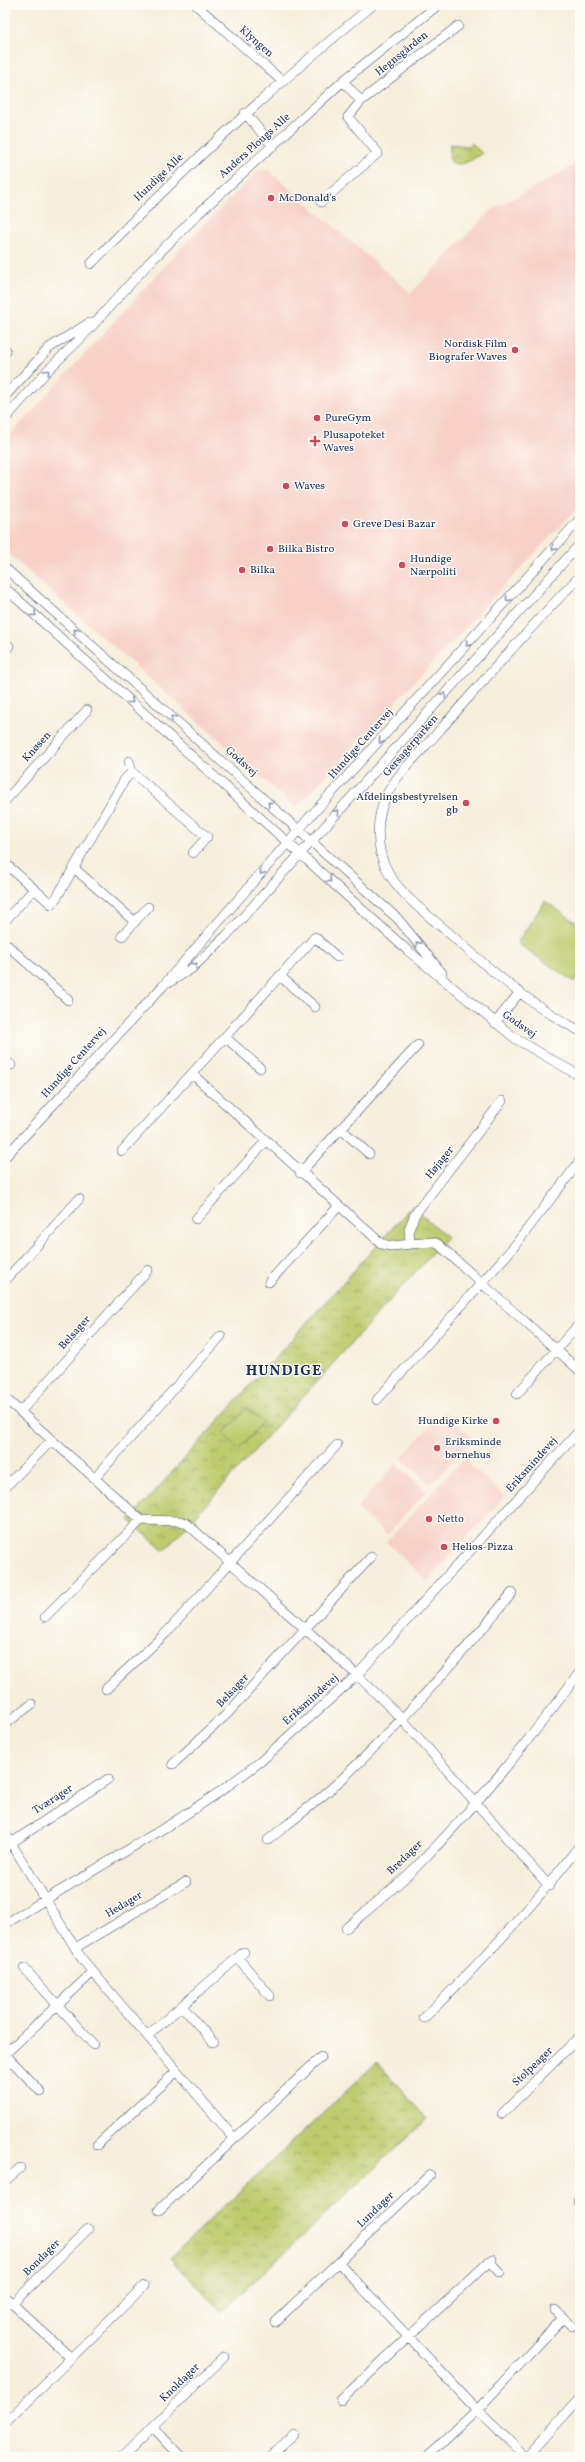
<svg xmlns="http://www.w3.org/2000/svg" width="585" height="2462" font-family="Vollkorn,serif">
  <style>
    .built { fill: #f7d1c8 }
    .park { fill: url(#park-crowns); stroke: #6c7d66 }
    .garden { fill: #bdcb6d; stroke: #6c7d66 }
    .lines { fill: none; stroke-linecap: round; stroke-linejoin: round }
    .minor-casing { stroke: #3c4c71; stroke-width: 10 }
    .minor { stroke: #fff; stroke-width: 9 }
    .oneway { stroke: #8d97ae }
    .poi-dot { fill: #d1495b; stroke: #fdfcf7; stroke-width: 1.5 }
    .labels { text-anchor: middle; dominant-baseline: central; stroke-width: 3; stroke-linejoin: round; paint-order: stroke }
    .street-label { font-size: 11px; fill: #1b2f5e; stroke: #fdfcf7 }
    .poi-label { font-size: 11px; fill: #1b2f5e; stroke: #fdfcf7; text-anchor: start }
    .district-label { font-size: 15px; font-weight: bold; letter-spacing: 1px; fill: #1b2f5e; stroke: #fdfcf7 }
  </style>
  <defs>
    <pattern id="park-crowns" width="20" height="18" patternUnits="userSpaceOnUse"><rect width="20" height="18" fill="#bdcb6d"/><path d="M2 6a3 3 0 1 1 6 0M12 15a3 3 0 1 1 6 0" fill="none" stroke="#99a55d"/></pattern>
  </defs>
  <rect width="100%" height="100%" fill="#fdfcf7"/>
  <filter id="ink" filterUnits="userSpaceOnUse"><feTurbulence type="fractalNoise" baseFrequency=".025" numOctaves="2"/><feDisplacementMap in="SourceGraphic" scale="8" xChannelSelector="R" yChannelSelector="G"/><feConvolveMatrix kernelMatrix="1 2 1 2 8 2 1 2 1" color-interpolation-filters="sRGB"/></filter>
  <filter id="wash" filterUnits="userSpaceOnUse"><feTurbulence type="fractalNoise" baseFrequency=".012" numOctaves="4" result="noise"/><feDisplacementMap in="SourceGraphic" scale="16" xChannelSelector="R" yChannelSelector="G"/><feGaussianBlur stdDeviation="0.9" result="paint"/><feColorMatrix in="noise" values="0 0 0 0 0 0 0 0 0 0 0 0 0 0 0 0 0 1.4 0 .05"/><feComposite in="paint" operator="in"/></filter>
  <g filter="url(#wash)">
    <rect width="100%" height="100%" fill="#f6eedc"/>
    <path class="built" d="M580 162V505L296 808 5 551V441L194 234 259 170H268L411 293 490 211Z
      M443 1411 473 1438 431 1485 401 1458Z
      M463 1459 505 1496 427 1581 386 1542Z
      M396 1464 427 1491 387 1535 356 1508Z"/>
    <path class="park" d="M472 143 482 153C474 159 461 168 451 162L449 158 450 144 468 146Z
      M412 1206 447 1237 164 1551 129 1520Z
      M377 2062 427 2119 221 2312 170 2258Z"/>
    <path class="garden" d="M545 901 580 925V973L574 982 517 943Z
      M247 1408 263 1422 239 1449 223 1434Z"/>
  </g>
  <g filter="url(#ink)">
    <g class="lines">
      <g class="minor-casing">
        <path id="minor" d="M196 5 282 81
          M343 81 361 101 458 26
          M245 113 273 146
          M321 202 378 153 348 117 361 101
          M91 264C180 171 274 86 373 5
          M5 353 6 350
          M5 396 49 348 89 323
          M5 419 47 371 82 337 149 263 199 213 343 81 438 5
          M5 568 398 919 442 973
          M580 576C531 626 485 679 439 731 422 751 399 771 387 794 378 813 376 834 381 855 390 889 425 912 450 934 490 970 532 1006 580 1031
          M5 588 407 950 516 1039 580 1076
          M5 651 9 646
          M129 761 132 772
          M5 801 87 710
          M5 863 51 904 57 897 125 779 132 772 207 837 193 853
          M74 868 135 922
          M5 921 34 889
          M122 936 148 907
          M5 943 68 1000
          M280 976 315 1007
          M170 982 191 969 226 936 580 544
          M495 1023 520 992
          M225 1037 260 1068
          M5 1060 11 1065
          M192 1074 382 1244 391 1246 432 1242 438 1244 580 1371
          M341 1129 369 1154
          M122 1151 315 937 337 957
          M5 1157 162 987 309 818 580 519
          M300 1173 418 1045
          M196 1219 266 1141
          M410 1243 409 1229 415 1214 502 1101
          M5 1281 79 1199
          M269 1282 338 1207
          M517 1394 580 1323
          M5 1398 141 1520 180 1521 186 1523 357 1675 402 1719 549 1886
          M377 1400 512 1249 580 1161
          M20 1412 148 1270
          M95 1478 221 1336
          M5 1487 51 1441
          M45 1617 141 1520
          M106 1689 166 1633 337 1445
          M5 1724 32 1704
          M173 1764 227 1714 371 1557
          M5 1833 82 1959 234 2138
          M268 1840C293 1820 319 1800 343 1778 404 1720 459 1658 512 1593
          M5 1847 108 1779
          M5 1924 174 1822 221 1791 260 1762 357 1675 580 1430
          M346 1928C370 1908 395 1888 417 1866 477 1806 529 1740 580 1672
          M75 1948 186 1882
          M238 1958 270 1996
          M24 1968 93 2044
          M182 2006 213 2042
          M424 2018C480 1963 532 1908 580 1845
          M147 2036 244 1952
          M5 2054 93 1972
          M5 2054 41 2092
          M502 2114 580 2036
          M97 2145 177 2071
          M5 2181 20 2168
          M578 2201 580 2199
          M159 2210 321 2057
          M489 2261 500 2273
          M339 2263 477 2410 526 2457
          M5 2297 70 2357
          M13 2303 88 2229
          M555 2310 572 2326
          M275 2322 430 2175
          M341 2400 492 2259
          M5 2423 144 2286
          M153 2427 181 2457
          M122 2457 224 2357
          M269 2457 294 2435
          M427 2457 477 2410 563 2318
          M527 2457 580 2398"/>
      </g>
      <use href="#minor" class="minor"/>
    </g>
    <defs><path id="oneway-chevron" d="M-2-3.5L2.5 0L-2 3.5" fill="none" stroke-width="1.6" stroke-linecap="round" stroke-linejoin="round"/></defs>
    <g class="oneway">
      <use href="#oneway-chevron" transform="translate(47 372) rotate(-47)"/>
      <use href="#oneway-chevron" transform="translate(554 548) rotate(132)"/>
      <use href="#oneway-chevron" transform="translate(508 599) rotate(131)"/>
      <use href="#oneway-chevron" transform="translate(34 614) rotate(42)"/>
      <use href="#oneway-chevron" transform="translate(76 631) rotate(-138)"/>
      <use href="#oneway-chevron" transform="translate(468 644) rotate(132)"/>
      <use href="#oneway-chevron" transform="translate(444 695) rotate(-48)"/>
      <use href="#oneway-chevron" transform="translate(131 701) rotate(42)"/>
      <use href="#oneway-chevron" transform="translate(173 718) rotate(-138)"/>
      <use href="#oneway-chevron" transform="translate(381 741) rotate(132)"/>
      <use href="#oneway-chevron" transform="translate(270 804) rotate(-138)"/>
      <use href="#oneway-chevron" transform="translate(337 812) rotate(-48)"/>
      <use href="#oneway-chevron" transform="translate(262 872) rotate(131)"/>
      <use href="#oneway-chevron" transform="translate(329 880) rotate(42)"/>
      <use href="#oneway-chevron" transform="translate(418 944) rotate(-129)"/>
      <use href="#oneway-chevron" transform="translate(195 965) rotate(-42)"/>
    </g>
  </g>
  <g class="poi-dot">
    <circle cx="271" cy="198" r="4"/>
    <circle cx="515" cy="350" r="4"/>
    <circle cx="317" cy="418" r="4"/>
    <path d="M313 435h4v4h4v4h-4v4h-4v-4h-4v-4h4z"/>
    <circle cx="286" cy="486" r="4"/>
    <circle cx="345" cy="524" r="4"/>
    <circle cx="270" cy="549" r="4"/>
    <circle cx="402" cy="565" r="4"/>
    <circle cx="242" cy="570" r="4"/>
    <circle cx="466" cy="803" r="4"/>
    <circle cx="496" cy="1421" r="4"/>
    <circle cx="437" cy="1448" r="4"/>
    <circle cx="429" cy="1519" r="4"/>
    <circle cx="444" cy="1547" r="4"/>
  </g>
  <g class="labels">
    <g class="street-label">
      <text transform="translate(256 42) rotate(41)">Klyngen</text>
      <text transform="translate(402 54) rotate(-39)">Hegnsgården</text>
      <text transform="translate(255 146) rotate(-42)">Anders Plougs Alle</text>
      <text transform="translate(159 178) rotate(-44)">Hundige Alle</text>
      <text transform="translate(361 744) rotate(-48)">Hundige Centervej</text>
      <text transform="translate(411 746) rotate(-49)">Gersagerparken</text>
      <text transform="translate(37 747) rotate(-48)">Knøsen</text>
      <text transform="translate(241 762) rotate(42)">Godsvej</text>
      <text transform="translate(519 1025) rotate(35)">Godsvej</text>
      <text transform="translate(74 1063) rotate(-48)">Hundige Centervej</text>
      <text transform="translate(440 1163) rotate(-52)">Højager</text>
      <text transform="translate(75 1333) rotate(-48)">Belsager</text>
      <text transform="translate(532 1465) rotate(-48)">Eriksmindevej</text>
      <text transform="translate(233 1691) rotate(-47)">Belsager</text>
      <text transform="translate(311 1700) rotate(-42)">Eriksmindevej</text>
      <text transform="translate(53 1800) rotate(-33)">Tværager</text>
      <text transform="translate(405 1858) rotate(-44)">Bredager</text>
      <text transform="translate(124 1905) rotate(-31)">Hedager</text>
      <text transform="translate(533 2067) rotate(-44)">Stolpeager</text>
      <text transform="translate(376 2210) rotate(-44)">Lundager</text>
      <text transform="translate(42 2258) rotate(-45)">Bondager</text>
      <text transform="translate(180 2383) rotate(-44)">Knoldager</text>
    </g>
    <g class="poi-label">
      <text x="279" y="198">McDonald's</text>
      <text x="507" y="344" text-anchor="end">Nordisk Film<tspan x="507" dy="13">Biografer Waves</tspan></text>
      <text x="325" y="418">PureGym</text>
      <text x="323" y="435">Plusapoteket<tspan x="323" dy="13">Waves</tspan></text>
      <text x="294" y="486">Waves</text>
      <text x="353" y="524">Greve Desi Bazar</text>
      <text x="278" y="549">Bilka Bistro</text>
      <text x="410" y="559">Hundige<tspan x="410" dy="13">Nærpoliti</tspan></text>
      <text x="250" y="570">Bilka</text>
      <text x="458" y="797" text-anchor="end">Afdelingsbestyrelsen<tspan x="458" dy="13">gb</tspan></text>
      <text x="488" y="1421" text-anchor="end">Hundige Kirke</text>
      <text x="445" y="1442">Eriksminde<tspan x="445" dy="13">børnehus</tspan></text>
      <text x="437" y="1519">Netto</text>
      <text x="452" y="1547">Helios-Pizza</text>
    </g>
    <g class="district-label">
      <text x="284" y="1371">HUNDIGE</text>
    </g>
  </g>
  <rect width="585" height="2462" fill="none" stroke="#fdfcf7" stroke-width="20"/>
</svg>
